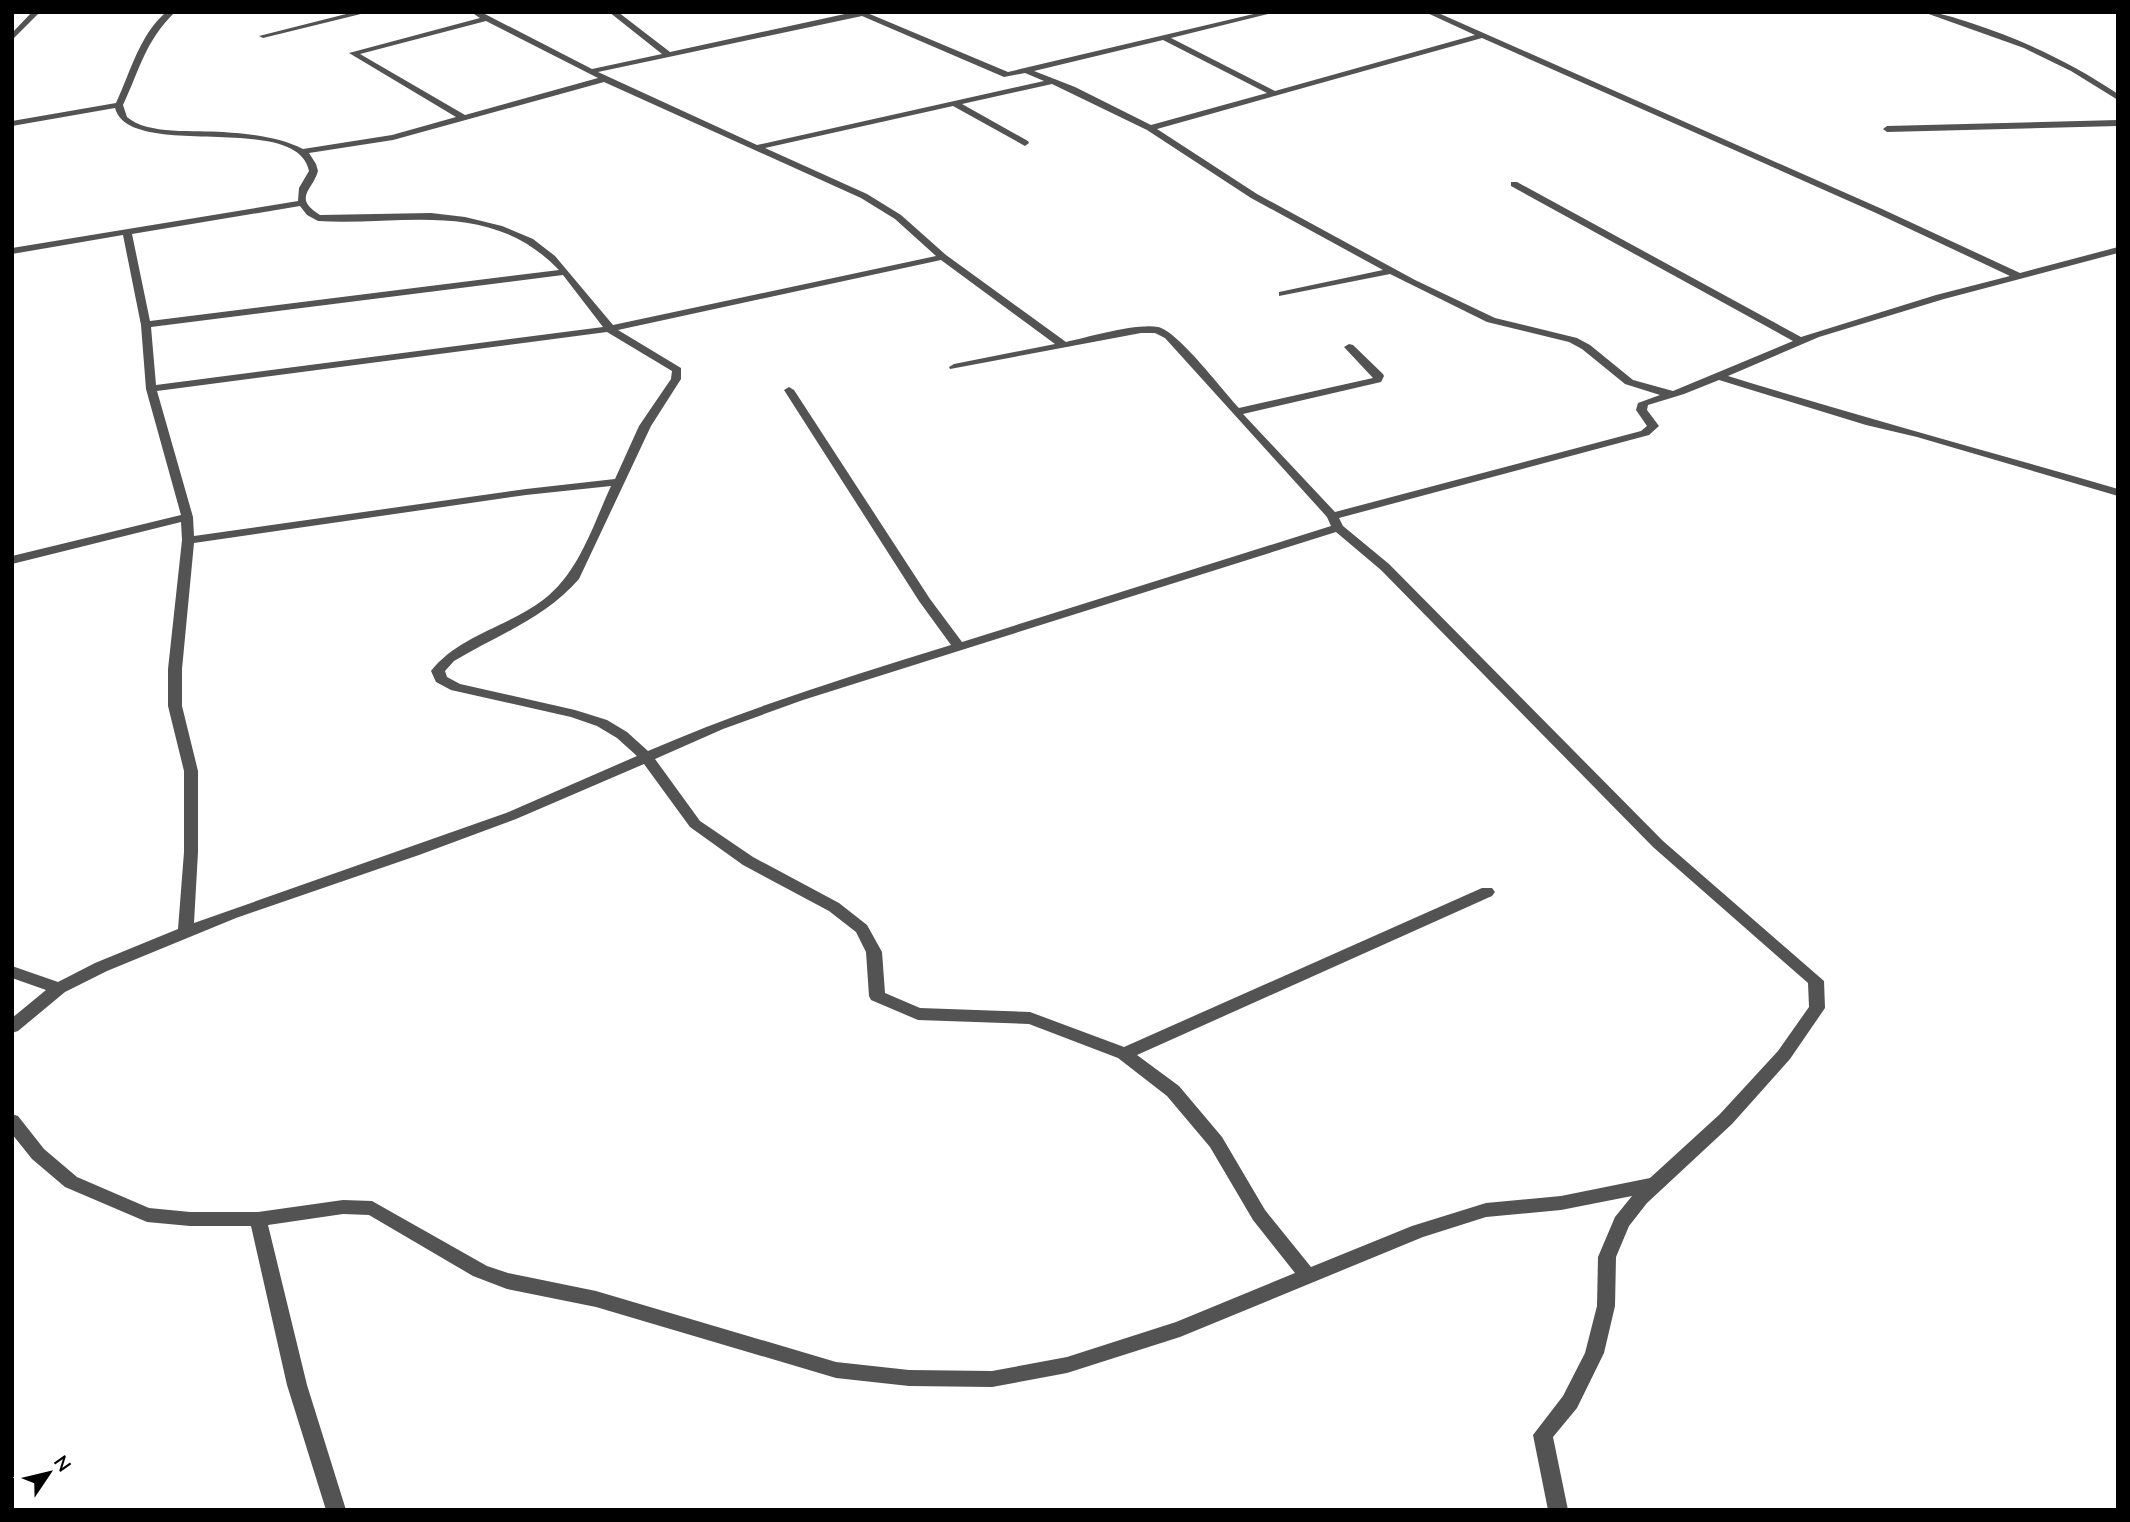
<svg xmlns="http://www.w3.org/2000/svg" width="2130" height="1522" font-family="'Nunito Sans',sans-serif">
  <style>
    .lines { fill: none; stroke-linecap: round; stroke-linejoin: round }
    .minor { fill: #535353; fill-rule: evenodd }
  </style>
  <rect width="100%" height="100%" fill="#fff"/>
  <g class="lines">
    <path class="minor" d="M32 12H40L12 40V33Z
      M166 12H175C144 43 141 67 123 105L127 117C147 135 196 130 223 132 251 134 279 137 303 149L392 135 456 117 349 53 480 18 471 12H481L592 69 662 54 609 12H618L670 52 854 12H865L1008 72 1262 12H1276L1171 38 1275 91 1475 35 1425 12H1436L1882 209 2020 273 2118 247V253L1944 299 1819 337 1728 376C1857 416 1988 451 2118 489V496L1917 437 1866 425 1719 380 1684 394 1648 405 1647 410 1659 426 1649 435 1339 518 1343 526 1389 564 1663 841 1824 981 1825 1008 1790 1059 1732 1124 1647 1203 1629 1226 1616 1257 1615 1306 1604 1353 1577 1408 1553 1437 1568 1510H1548L1533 1435 1563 1396 1585 1353 1597 1306 1598 1257 1615 1217 1632 1196 1561 1210 1486 1217 1423 1237 1180 1337 1067 1373 992 1387 909 1386 836 1378 596 1307 507 1289 473 1276 369 1215 343 1214 268 1225 307 1385 346 1510H326L287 1385 251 1226H190L147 1222 65 1187 32 1159 12 1134V1114L18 1116 44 1149 77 1177 149 1208 190 1212H258L343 1200 372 1201 487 1266 508 1273 596 1291 836 1362 909 1370 992 1371 1067 1357 1176 1322 1295 1273 1253 1220 1210 1147 1167 1096 1118 1058 1029 1024 918 1020 871 1000 869 996 866 952 856 932 829 911 743 865 690 827 644 764 516 819 419 855 236 918 107 971 65 992 18 1031 12 1033V1018L46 990 12 978V966L58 982 95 963 178 929 184 852V771L168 706V669L182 540 181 522 12 564V556L181 515 146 389 141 325 123 235 12 254V248L298 201 299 188 309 171C297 110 130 162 115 108L12 126V121L116 103C131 71 139 36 166 12ZM862 16 1004 77 1025 73 1044 81 757 145 598 72ZM486 21 598 78 465 115 360 54ZM1482 38 1876 213 2010 276 1936 295 1801 337 1517 182H1511V186L1793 341 1673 391 1633 380 1590 345 1577 338 1495 318 1415 280 1257 194 1157 129ZM1163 40 1267 93 1151 125 1075 87 1034 71ZM604 82 861 198 895 219 936 256 613 325 555 256 533 239 502 226 465 217 431 213 320 215C292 198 313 190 318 171L316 164 309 153 393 140ZM1052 84 1147 130 1251 198 1383 270 1279 292V296L1390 274 1487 322 1569 342 1582 349 1625 384 1660 395 1638 403 1636 410 1647 426 1641 431 1335 512 1243 414 1381 382 1384 376 1383 374 1353 345 1349 344 1344 347 1373 378 1239 408C1223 391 1178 331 1158 327 1136 323 1089 337 1066 342L946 255 901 215 867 194 765 148 953 106 1025 146 1029 143 1028 141 962 104ZM300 206 307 215 318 221C404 226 490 198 559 270L150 321 132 234ZM941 260 1055 344 954 364 949 367 950 369 1141 333H1155L1165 338 1327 517 1331 526 962 642 930 599 794 390 789 387 784 390 919 601 951 645C848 677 747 708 648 751L627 732 607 720 575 710 460 684 447 677 445 671 454 661C498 635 545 618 579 579L651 426 681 379V368L618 330ZM563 275 603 327 156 385 151 327ZM607 332 672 371 671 379 639 426 615 479 526 489 194 536 193 517 157 391ZM611 486C593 525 579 573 543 600 509 626 458 636 431 671L436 682 451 690 571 717 597 726 617 738 637 756 506 813 194 923 198 852V771L182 706V669L194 543 526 495ZM1336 532 1381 570 1653 847 1808 983 1809 1007 1778 1051 1720 1114 1650 1178 1561 1196 1486 1203 1412 1226 1311 1267 1265 1210 1222 1137 1179 1086 1137 1055 1492 896 1495 892 1492 888H1482L1124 1047 1030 1012 920 1008 885 993 882 952 867 925 839 903 753 857 700 821 655 759 723 729 803 700Z
      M354 12H369L263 38 259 36Z
      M1923 12C1940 12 1955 18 1971 23 2023 40 2072 63 2118 94V100L2071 71 2024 48Z
      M2118 120V126L1887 132 1883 129 1887 126Z"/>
  </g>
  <rect width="2130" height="1522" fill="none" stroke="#000000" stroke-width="28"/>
  <g transform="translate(49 1473) rotate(55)" stroke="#ffffff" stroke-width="5" paint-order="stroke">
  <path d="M0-5L12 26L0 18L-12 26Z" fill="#000000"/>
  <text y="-10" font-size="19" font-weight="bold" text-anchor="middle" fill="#000000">N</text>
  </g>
</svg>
